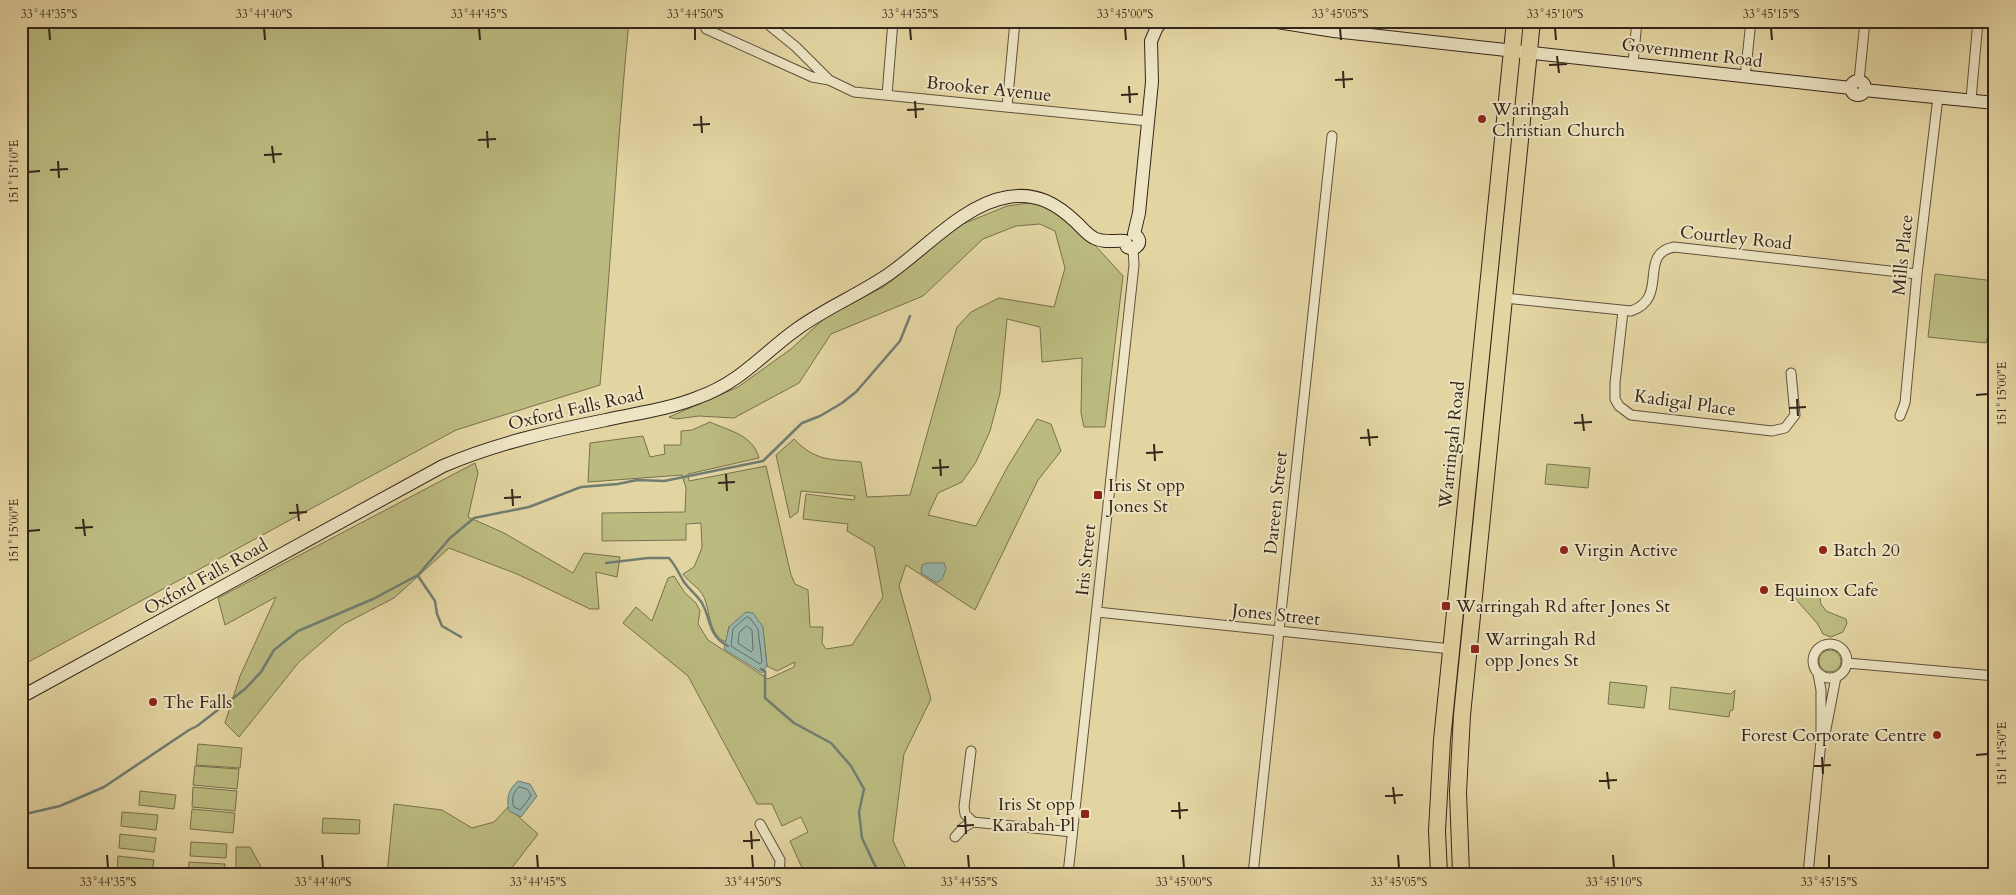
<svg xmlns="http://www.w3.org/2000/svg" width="2016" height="895" font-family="Cardo,serif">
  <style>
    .green { fill: #bbbb80; stroke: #78704e }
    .water { fill: #97b7ad; stroke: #707d73 }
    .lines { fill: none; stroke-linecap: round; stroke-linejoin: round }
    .shore { stroke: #666e64; stroke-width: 1 }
    .stream { stroke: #707d73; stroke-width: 2.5 }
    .street-casing { stroke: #60513d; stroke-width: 11 }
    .secondary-casing { stroke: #35251b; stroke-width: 14 }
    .highway-casing { stroke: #35251b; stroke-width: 18 }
    .street { stroke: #ede4c3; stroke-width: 9 }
    .secondary { stroke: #ede4c3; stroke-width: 12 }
    .highway { stroke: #e3d5a2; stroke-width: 16 }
    .ticks { fill: none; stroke: #35251b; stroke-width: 2 }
    .poi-dot { fill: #8f2418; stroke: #ede4c3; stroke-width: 2 }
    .labels { text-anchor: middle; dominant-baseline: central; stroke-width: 4; stroke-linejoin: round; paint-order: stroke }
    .street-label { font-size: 18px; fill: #35251b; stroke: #ede4c3 }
    .poi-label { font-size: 18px; fill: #35251b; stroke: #ede4c3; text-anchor: start }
    .neatline { fill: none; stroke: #35251b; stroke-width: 2 }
    .ticks-label { font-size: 12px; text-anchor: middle; fill: #35251b }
  </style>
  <rect width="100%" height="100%" fill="#e3d5a2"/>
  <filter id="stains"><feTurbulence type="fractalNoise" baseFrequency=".004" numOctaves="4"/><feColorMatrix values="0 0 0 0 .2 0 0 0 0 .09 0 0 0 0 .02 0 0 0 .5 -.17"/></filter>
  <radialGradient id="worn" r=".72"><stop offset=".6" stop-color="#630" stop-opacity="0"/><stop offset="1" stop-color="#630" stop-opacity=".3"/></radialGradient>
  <path class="green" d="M21 21H629C617 142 611 264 600 385L456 430 21 666Z
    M1029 203 1050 207 1092 242 1123 276 1105 427H1084L1081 413 1082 358 1042 362 1040 327 1007 319 1000 393 990 431 976 462 962 482 938 493 928 515 976 526 1008 466 1037 419 1051 424 1061 451 1038 480 975 610 906 565 899 586 931 699 904 754 893 841 905 866 906 874H823L803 870 790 841 808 832 801 817 782 826 772 804H757L688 676 623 623 636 607 652 621 668 578 674 576 685 593 696 603 700 611 698 624 708 640 768 679 794 667 795 662 777 671 767 666 764 637 729 626 726 642C709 636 710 611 704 597 699 587 689 583 683 574L694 567 702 548 701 523 686 524V540L602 541V513L685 512 686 488 682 475 588 482 590 443 643 436 650 457 665 454 664 445H681V431L692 430 710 422C730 431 753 435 759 458L688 474 689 481 766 466 791 575 795 584 808 590 810 627H823L822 643 826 649 852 645 883 597 874 547 847 531 848 524 803 519 806 494 854 500 855 496 801 491 798 512 790 518 776 455 794 439C816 462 831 459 861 462L867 497 910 495 957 327 971 312 999 298 1054 307 1065 268 1055 231 1040 224 1016 226 983 239 923 296 831 334 799 383 734 418 699 416 676 419 669 417 738 387 791 349 826 317 885 286 958 226 1007 206Z
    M1935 274 1995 281V308L1986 343 1928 337Z
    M475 463 478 473 468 517 504 533 573 573 584 553 620 557 617 577 596 572 599 609H590L517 574 449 548 394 598 342 625 299 662 239 737 225 723 240 676 276 597 225 625 218 598Z
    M1547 464 1590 468 1588 488 1545 484Z
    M1798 590 1819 592 1821 604 1826 611 1846 619 1847 623 1843 632 1831 637 1823 634 1817 623 1792 595Z
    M1819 661a11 11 0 1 1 22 0a11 11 0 1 1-22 0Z
    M1610 682 1647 686 1644 708 1608 704Z
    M1671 687 1731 694 1735 690 1733 710 1730 711 1729 717 1669 709Z
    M198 744 242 748 240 768 196 765Z
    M195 766 239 769 237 789 193 785Z
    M193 787 237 791 235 811 192 807Z
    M140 791 176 795 174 809 139 805Z
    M394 804 442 810 472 828 494 822 508 807 538 834 507 874H387Z
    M192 809 235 813 233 833 190 829Z
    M122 812 158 815 156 830 121 826Z
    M323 818 360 820 359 834 322 833Z
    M120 834 156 838 154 852 119 848Z
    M191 842 227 844 226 858 190 856Z
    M236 847H250L265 874H236Z
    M118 856 154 860 152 874 117 870Z
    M189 862 225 864 224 874H188Z"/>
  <path class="water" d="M927 563H944L946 569 942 579 937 583 921 573 922 565Z
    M746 612 753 613 763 627 767 666 762 673 724 649 729 627Z
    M518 781 530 784 537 796 521 817 509 811C506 798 508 790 518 781Z"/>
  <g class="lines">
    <path class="shore" d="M747 617 750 618 758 629 762 662 760 664 731 646 733 629Z
      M747 626 752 630 753 650 751 652 738 643 739 633Z
      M519 787 527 789 531 795 526 803 520 810 514 807C511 800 513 792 519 787Z"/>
    <path class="stream" d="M606 563 648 558H669C676 566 679 574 684 582 689 589 697 595 702 603 711 619 708 636 728 646
      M418 576 435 601 437 614 442 626 461 637
      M761 669 765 671V698L794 723 831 743 851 766 864 789 859 812 862 838 879 874
      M21 815 60 806 104 787 189 730 197 726 245 689 261 672 274 650 298 631 373 599 418 575 450 538 474 518 529 507 581 487 618 484 637 480 664 481 763 461 802 423 820 416 842 403 856 392 900 341 910 316"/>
    <g class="street-casing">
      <path id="street" d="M764 21 796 47 829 80 854 92 1148 121
        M706 29 812 77 829 80
        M1633 63 1637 21
        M1745 77 1751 21
        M1859 81 1865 21
        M887 95 893 21
        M1971 99 1978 21
        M1007 107 1015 21
        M1505 298 1631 311C1670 298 1637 254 1674 247L1917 274
        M1623 311 1615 383V399L1619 406 1631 415 1772 431 1785 428 1795 415 1791 373
        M1900 416 1905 403 1917 274 1938 97
        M1097 612 1451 649
        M1813 661a17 17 0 1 1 34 0a17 17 0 1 1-34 0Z
        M1847 663 1995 676
        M1821 741 1826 729 1836 677
        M971 751 964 807 965 814 973 822
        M760 824 780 860 779 874
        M955 837 964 827 973 822 1072 832
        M1068 874 1134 265 1133 249
        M1253 874 1332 136
        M1808 874 1821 741V690L1818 674"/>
    </g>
    <g class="secondary-casing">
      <path id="secondary" d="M1270 21 1334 31 1851 88
        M1851 88a7 7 0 1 1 14 0a7 7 0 1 1-14 0Z
        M1864 90 1995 103
        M1134 234 1139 213 1152 82 1151 41 1157 27 1163 21
        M1125 241 1127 247 1130 248 1136 247C1141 243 1140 238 1134 234
        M21 697 443 466C495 444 550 431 606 420 637 413 670 409 699 397 741 382 762 354 797 329 826 308 860 294 889 274 925 249 964 204 1008 197 1037 192 1057 204 1077 223 1082 228 1088 235 1094 238 1103 243 1115 240 1125 241"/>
    </g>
    <g class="highway-casing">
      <path id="highway" d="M1439 874 1437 831 1442 740 1515 21
        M1461 874 1458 792 1462 715 1532 21"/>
    </g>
    <use href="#street" class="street"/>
    <use href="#secondary" class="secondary"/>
    <use href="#highway" class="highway"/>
  </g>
  <path class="ticks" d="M49 28 50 40M264 28 265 40M479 28 480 40M695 28V40M910 28 911 40M1125 28 1126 40M1340 28 1341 40M1555 28 1556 40M1771 28 1772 40M1557 56 1559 73M1549 65 1567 64M1343 71 1344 88M1335 80 1353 79M1129 86 1130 103M1121 95 1138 94M915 101 916 118M907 110 924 109M701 116 702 133M693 125 710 124M487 131 488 148M478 140 496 139M272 146 274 163M264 155 282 154M58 161 59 178M50 170 68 169M28 172 40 171M1976 395 1988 394M1797 399 1798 416M1789 408 1806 407M1582 414 1584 431M1574 423 1592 422M1368 429 1370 446M1360 438 1378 437M1154 444 1155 461M1146 453 1163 452M940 459 941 476M932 468 949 467M726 474 727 491M718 483 735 482M512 489 513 506M504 498 521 497M297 504 299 521M289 513 307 512M83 519 85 536M75 528 93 527M28 531 40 530M1976 755 1988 754M1822 757 1823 774M1814 766 1831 765M1607 772 1609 789M1599 781 1617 780M1393 787 1395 804M1385 796 1403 795M1179 802 1180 819M1171 811 1188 810M965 816 966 834M957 826 974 825M751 831 752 849M743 841 760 840M107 855 108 868M322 855 323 868M537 855 538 868M752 855 753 868M968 855 969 868M1183 855 1184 868M1398 855 1399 868M1613 855 1614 868M1829 855V868"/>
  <g class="poi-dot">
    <circle cx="1482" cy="119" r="5"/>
    <rect x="1093" y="490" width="10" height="10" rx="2.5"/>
    <circle cx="1564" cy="550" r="5"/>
    <circle cx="1823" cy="550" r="5"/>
    <circle cx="1764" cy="590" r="5"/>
    <rect x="1441" y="601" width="10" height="10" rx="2.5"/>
    <rect x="1470" y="644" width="10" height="10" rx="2.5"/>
    <circle cx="153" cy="702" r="5"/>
    <circle cx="1937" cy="735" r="5"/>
    <rect x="1080" y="809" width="10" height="10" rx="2.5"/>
  </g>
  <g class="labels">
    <g class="street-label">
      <text transform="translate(1692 53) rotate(7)">Government Road</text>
      <text transform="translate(989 89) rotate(6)">Brooker Avenue</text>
      <text transform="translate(1736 238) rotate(6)">Courtley Road</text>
      <text transform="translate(1903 255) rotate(-84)">Mills Place</text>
      <text transform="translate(1685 403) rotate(8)">Kadigal Place</text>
      <text transform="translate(576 409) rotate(-13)">Oxford Falls Road</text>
      <text transform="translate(1452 445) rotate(-84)">Warringah Road</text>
      <text transform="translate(1276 503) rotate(-84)">Dareen Street</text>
      <text transform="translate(1086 560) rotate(-84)">Iris Street</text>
      <text transform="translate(206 577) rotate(-29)">Oxford Falls Road</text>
      <text transform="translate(1276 615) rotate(6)">Jones Street</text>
    </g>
    <g class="poi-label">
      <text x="1492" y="109">Waringah<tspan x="1492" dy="21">Christian Church</tspan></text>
      <text x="1108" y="485">Iris St opp<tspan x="1108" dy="21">Jones St</tspan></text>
      <text x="1574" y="550">Virgin Active</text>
      <text x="1833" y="550">Batch 20</text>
      <text x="1774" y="590">Equinox Cafe</text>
      <text x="1456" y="606">Warringah Rd after Jones St</text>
      <text x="1485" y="639">Warringah Rd<tspan x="1485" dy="21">opp Jones St</tspan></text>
      <text x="163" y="702">The Falls</text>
      <text x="1927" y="735" text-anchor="end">Forest Corporate Centre</text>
      <text x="1075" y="804" text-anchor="end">Iris St opp<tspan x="1075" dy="21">Karabah Pl</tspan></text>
    </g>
  </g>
  <rect width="2016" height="895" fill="none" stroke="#e3d5a2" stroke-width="55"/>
  <rect x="28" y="28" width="1960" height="840" class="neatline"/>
  <g class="ticks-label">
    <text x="49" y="18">33°44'35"S</text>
    <text x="264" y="18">33°44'40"S</text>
    <text x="479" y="18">33°44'45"S</text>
    <text x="695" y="18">33°44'50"S</text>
    <text x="910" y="18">33°44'55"S</text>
    <text x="1125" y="18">33°45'00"S</text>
    <text x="1340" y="18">33°45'05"S</text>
    <text x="1555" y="18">33°45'10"S</text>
    <text x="1771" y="18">33°45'15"S</text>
    <text transform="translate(14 172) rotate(-90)" y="4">151°15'10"E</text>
    <text transform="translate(2002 394) rotate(-90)" y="4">151°15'00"E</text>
    <text transform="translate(14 531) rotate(-90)" y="4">151°15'00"E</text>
    <text transform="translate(2002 754) rotate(-90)" y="4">151°14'50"E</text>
    <text x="108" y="886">33°44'35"S</text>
    <text x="323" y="886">33°44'40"S</text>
    <text x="538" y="886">33°44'45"S</text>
    <text x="753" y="886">33°44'50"S</text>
    <text x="969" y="886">33°44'55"S</text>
    <text x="1184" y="886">33°45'00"S</text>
    <text x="1399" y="886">33°45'05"S</text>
    <text x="1614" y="886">33°45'10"S</text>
    <text x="1829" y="886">33°45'15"S</text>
  </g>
  <rect width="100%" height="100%" filter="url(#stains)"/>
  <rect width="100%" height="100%" fill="url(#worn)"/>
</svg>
